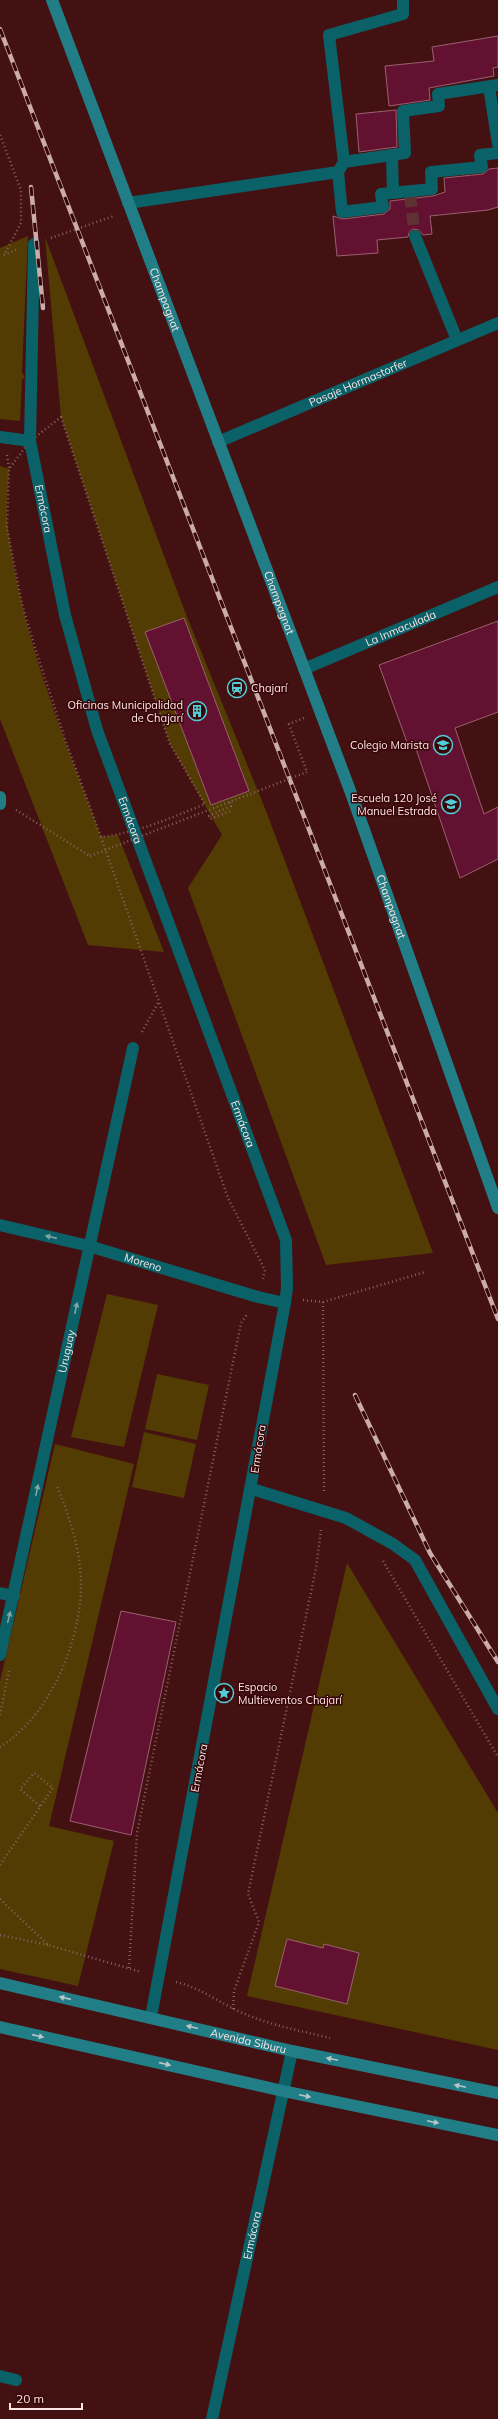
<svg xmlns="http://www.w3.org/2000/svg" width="498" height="2419" font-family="Mulish,sans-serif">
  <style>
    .green { fill: #533c03 }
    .building { fill: #631130; stroke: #9a606f }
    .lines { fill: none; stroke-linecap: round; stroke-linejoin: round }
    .street-tunnel { stroke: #603132; stroke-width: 12; stroke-dasharray: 12 6; stroke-linecap: butt }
    .path { stroke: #896061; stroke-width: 2.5; stroke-dasharray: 1 3; stroke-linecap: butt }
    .lane { stroke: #0a6168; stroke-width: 12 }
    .street { stroke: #0a6168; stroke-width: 12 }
    .secondary { stroke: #217e86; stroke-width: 12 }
    .rail-casing { stroke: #caacab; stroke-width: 4.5 }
    .rail { stroke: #380608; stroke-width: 3; stroke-dasharray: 9; stroke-linecap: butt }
    .path-bridge { stroke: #896061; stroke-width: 2.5; stroke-dasharray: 1 3; stroke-linecap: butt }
    .oneway { fill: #83a4a6 }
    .oneway2 { fill: #bac7c8 }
    .labels { text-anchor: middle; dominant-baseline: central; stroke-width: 3; stroke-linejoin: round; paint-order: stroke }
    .street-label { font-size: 11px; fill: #fce6e5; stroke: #380608 }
    .poi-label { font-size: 11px; fill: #fce6e5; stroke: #380608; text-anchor: end }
  </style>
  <rect width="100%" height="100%" fill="#441112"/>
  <path class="green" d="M28 236 22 372 25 378 22 379 20 421 0 419V248Z
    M45 237 185 612 266 811 433 1253 326 1265 188 888 222 835 170 744 61 417Z
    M0 466 9 469C8 488 5 510 8 529 21 635 64 737 101 837L118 835 164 952 88 945 0 719Z
    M107 1294 158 1305 124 1447 71 1437Z
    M157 1374 209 1385 197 1440 145 1429Z
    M144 1432 196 1444 184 1498 132 1487Z
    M55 1444 134 1464 49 1826 114 1841 78 1986 0 1969V1681Z
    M347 1563 498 1813V2050L247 1996Z"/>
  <path class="building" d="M498 36V67L493 68 494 76 429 88 430 100 389 106 385 66 434 61 432 47Z
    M396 110 397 147 359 152 356 114Z
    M498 168V207L488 210 430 216 432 234 423 235 419 230 413 229 409 232 408 237 377 240 378 253 337 256 333 216 343 219 384 214 390 209V201L433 196 445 192 444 178 483 174 489 169Z
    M184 618 249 791 211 805 145 632Z
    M498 621V712L455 728 484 814 498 807V859L460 878 414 743 408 745 379 665Z
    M121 1611 176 1622 131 1835 70 1821Z
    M287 1939 323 1948 324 1944 359 1953 347 2004 275 1986Z"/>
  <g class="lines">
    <path class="street-tunnel" d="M410 195 415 236"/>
    <path class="path" d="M0 135 21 190V223L4 255
      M51 238 114 216
      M4 255 16 250
      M61 417 170 744 205 804C168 819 140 832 101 837L66 742 36 651 22 604 7 528 9 469 30 441Z
      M7 455 9 468
      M304 718 289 724 307 772
      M230 802 231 806 209 816 210 819 231 811
      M16 810 90 856
      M101 837 228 1198 265 1270 263 1279
      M142 1032 158 1003
      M303 1300 323 1302 425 1272
      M323 1302 324 1493
      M383 1561 498 1757
      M0 1715 9 1670
      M0 1747C49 1716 79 1646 81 1589 82 1554 70 1518 57 1486
      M0 1865 53 1788 34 1773 20 1789 41 1807
      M0 1899 48 1945 141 1972
      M0 1935 48 1945
      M129 1968 137 1833 241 1323 248 1313
      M176 1982C198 1987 214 1999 234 2009 264 2024 297 2030 330 2038
      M233 2009 234 1991 259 1922 248 1894 316 1568 321 1530"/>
    <g class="lane">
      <path d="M392 156 393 193"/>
      <path d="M344 162 405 153 403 111 439 106 438 94 498 85"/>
      <path d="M128 203 338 172 344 162 329 35 403 14V0"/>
      <path id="s1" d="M34 244 30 441 65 615 97 730 286 1240 287 1288 285 1303 151 2017"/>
      <path d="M0 437 30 441"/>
      <path d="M252 1489 346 1518 393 1544 415 1560 498 1709"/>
    </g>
    <g class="street">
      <path d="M489 87 498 144"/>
      <path d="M338 172 342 212 383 207 381 194 432 189 431 172 482 167 480 155 498 153"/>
      <path d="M415 236 457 340"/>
      <path id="s2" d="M218 442 498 323"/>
      <path id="s3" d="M304 669 498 587"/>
      <path id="s4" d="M0 1225 89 1246 258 1297 285 1303"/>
      <path d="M0 1593 14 1596"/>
      <path id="s5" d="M0 1655 133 1048"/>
      <path d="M0 2376 16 2380"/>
      <path id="s6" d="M212 2419 292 2051"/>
    </g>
    <g class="secondary">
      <path id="s7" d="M52 0 351 793 498 1208"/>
      <path d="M0 797V804"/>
      <path id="s8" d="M0 1983 292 2051 498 2093"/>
      <path d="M0 2027 283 2091 498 2135"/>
    </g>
    <g class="rail-casing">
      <path id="rail" d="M0 29 498 1319
        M31 187 43 308
        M355 1395 430 1553 498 1662"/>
    </g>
    <use href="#rail" class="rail"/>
    <path class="path-bridge" d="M90 856 307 772"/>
  </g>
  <defs><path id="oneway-solid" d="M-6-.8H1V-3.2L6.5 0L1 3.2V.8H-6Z"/></defs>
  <g class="oneway">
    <use href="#oneway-solid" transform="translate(51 1237) rotate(-167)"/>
    <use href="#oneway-solid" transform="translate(76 1308) rotate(-78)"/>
    <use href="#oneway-solid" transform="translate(37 1490) rotate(-78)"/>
    <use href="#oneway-solid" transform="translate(9 1617) rotate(-76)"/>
  </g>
  <g class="oneway2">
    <use href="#oneway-solid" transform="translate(65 1998) rotate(-167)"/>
    <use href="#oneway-solid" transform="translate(192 2027) rotate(-166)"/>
    <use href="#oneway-solid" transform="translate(38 2036) rotate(13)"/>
    <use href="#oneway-solid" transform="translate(332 2059) rotate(-168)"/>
    <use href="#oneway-solid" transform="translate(165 2064) rotate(13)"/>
    <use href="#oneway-solid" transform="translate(460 2086) rotate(-168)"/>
    <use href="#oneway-solid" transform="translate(305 2096) rotate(12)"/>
    <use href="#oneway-solid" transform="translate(433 2122) rotate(12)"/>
  </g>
  <defs>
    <g id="station-ring" transform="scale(1)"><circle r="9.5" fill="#380608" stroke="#52ccd6" stroke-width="1.5"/><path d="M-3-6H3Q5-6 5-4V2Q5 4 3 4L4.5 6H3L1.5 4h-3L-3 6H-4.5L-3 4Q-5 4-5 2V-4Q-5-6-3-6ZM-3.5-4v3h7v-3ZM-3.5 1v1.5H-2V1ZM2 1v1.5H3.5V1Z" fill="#52ccd6"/></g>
    <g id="building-ring" transform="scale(1)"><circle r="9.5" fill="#380608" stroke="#52ccd6" stroke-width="1.5"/><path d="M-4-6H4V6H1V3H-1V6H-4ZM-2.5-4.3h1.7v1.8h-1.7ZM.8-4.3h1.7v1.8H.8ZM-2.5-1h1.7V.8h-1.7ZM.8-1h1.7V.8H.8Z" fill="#52ccd6"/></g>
    <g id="school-ring" transform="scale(1)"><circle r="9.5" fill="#380608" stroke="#52ccd6" stroke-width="1.5"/><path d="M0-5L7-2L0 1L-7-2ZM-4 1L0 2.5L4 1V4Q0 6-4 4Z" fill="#52ccd6"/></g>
    <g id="sight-ring" transform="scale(1)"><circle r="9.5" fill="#380608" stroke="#52ccd6" stroke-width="1.5"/><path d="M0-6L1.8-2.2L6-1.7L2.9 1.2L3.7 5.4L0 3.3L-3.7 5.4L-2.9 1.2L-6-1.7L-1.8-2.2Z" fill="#52ccd6"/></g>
  </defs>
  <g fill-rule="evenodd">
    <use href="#station-ring" x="237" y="688"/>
    <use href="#building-ring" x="197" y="711"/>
    <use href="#school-ring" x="443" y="745"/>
    <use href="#school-ring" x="451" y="804"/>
    <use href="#sight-ring" x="224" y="1693"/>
  </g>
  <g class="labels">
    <g class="street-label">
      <text stroke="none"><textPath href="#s7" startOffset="320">Champagnat</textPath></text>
      <text stroke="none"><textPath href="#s2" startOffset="152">Pasaje Hormastorfer</textPath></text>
      <text stroke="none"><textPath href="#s1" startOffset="266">Ermácora</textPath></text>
      <text stroke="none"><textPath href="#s7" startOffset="644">Champagnat</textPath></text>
      <text stroke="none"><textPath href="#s3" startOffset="105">La Inmaculada</textPath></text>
      <text stroke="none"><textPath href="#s1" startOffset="590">Ermácora</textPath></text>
      <text stroke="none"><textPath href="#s7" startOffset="968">Champagnat</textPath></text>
      <text stroke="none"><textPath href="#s1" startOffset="914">Ermácora</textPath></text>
      <text stroke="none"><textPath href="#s4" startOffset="148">Moreno</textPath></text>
      <text stroke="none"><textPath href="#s5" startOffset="311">Uruguay</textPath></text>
      <text transform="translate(258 1449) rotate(-81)">Ermácora</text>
      <text transform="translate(199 1768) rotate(-79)">Ermácora</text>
      <text stroke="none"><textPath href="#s8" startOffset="255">Avenida Siburu</textPath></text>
      <text stroke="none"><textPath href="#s6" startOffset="188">Ermácora</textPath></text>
    </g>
    <g class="poi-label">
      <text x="251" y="688" text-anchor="start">Chajarí</text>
      <text x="183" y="705">Oficinas Municipalidad<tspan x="183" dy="13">de Chajarí</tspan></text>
      <text x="429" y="745">Colegio Marista</text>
      <text x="437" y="798">Escuela 120 José<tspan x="437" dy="13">Manuel Estrada</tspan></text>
      <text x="238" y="1687" text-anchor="start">Espacio<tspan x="238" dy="13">Multieventos Chajarí</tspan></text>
    </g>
  </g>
  <path d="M10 2403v6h72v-6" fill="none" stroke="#fce6e5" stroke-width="2"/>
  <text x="16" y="2403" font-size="12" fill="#fce6e5" stroke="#380608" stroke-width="3" paint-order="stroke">20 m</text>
</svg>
